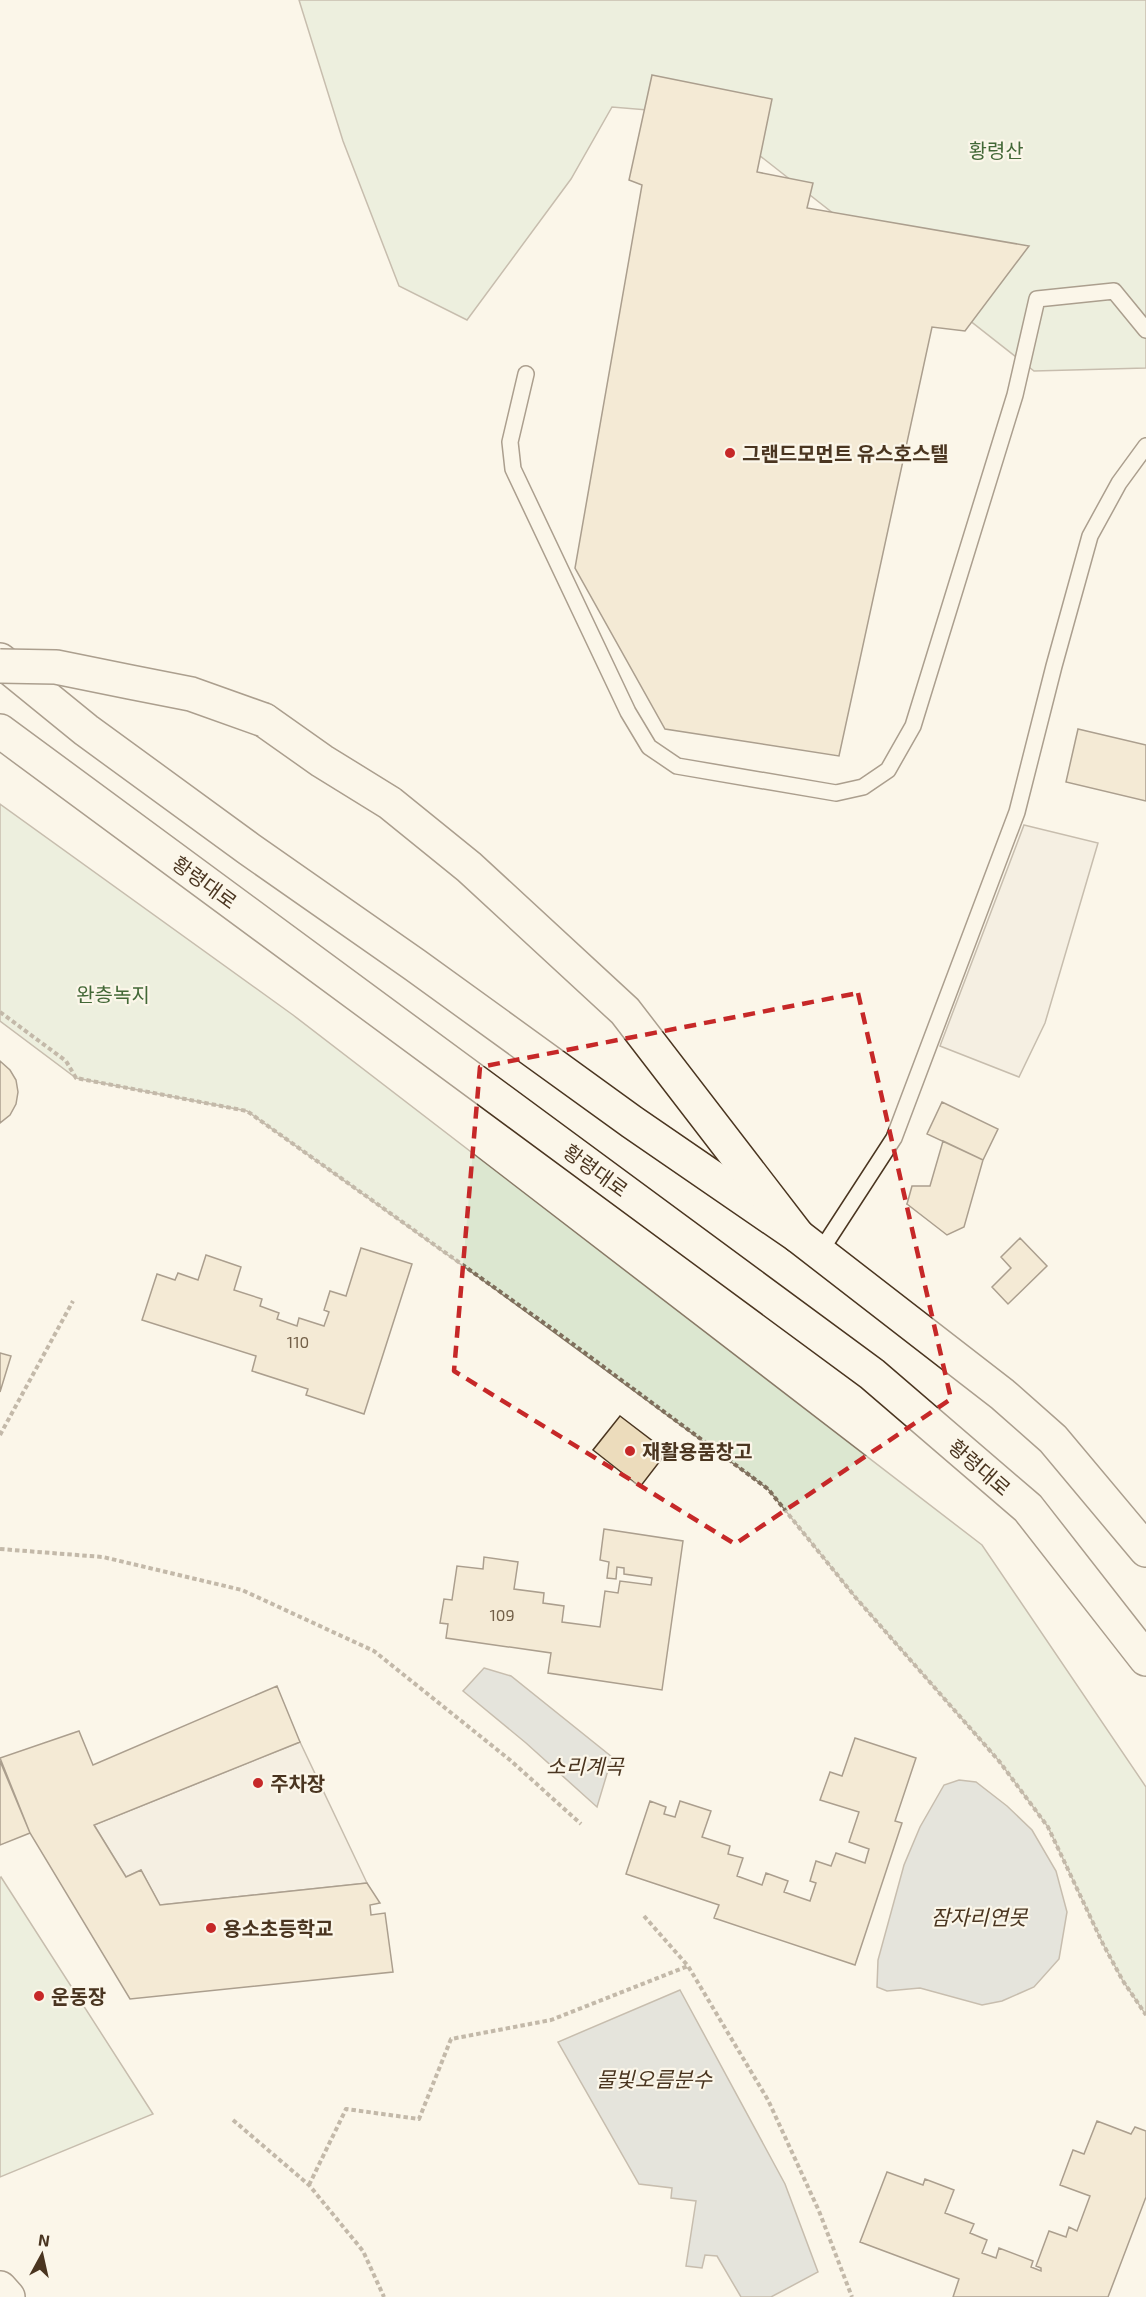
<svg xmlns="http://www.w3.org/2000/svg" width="1146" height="2297" font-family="'Exo 2','Noto Sans KR',sans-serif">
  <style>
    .green { fill: #dce7d0; stroke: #887966; stroke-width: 1.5 }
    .parking { fill: #ede7d9; stroke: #887966; stroke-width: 1.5 }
    .water { fill: #c9cecd; stroke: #887966; stroke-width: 1.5 }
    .building { fill: #ecdcbc; stroke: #4a3520; stroke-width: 1.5 }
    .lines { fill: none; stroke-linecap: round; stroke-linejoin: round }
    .lane-casing { stroke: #4a3520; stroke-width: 18 }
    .secondary-casing { stroke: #4a3520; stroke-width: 36 }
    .highway-casing { stroke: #4a3520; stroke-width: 36 }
    .path { stroke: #7f6f5c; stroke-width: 4; stroke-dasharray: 4.5 3; stroke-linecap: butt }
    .lane { stroke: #fbf6e9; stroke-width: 15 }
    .secondary { stroke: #fbf6e9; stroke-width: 33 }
    .highway { stroke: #fbf6e9; stroke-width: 33 }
    .highway-bridge-casing { stroke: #4a3520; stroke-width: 36; stroke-linecap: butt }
    .highway-bridge { stroke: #fbf6e9; stroke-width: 33 }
    .marked { fill: none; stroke: #c62828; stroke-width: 4.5; stroke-dasharray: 12 8; stroke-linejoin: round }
    .poi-dot { fill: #c62828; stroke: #fbf6e9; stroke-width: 2 }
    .labels { text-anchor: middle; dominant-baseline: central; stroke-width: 4.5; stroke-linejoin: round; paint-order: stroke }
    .number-label { font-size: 16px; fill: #725f47 }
    .park-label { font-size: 20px; fill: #436837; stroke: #fbf6e9 }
    .poi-label { font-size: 20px; font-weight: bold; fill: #4a3520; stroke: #fbf6e9; text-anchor: start }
    .street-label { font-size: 20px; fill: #4a3520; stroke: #fbf6e9 }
    .water-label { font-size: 21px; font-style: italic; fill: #4a3520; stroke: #fbf6e9 }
  </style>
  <rect width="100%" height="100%" fill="#fbf6e9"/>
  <path class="green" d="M299 0H1146V368L1034 371 708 115 612 107 571 179 467 320 399 286 343 141Z
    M0 804 293 1015 982 1545 1146 1787V2015L1123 1981 1103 1944 1048 1827 999 1761 856 1598 768 1489 477 1276 247 1111 76 1078 0 1021Z
    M1 1877 153 2114 0 2177V1878Z"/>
  <path class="parking" d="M1024 825 1098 843 1045 1023 1019 1077 940 1046Z
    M300 1742 367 1883 160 1905 141 1870 126 1877 94 1825Z"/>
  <path class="water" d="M484 1668 511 1676 612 1757 597 1807 526 1743 463 1691Z
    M959 1780 976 1782 1007 1806 1032 1830 1056 1871 1067 1912 1059 1959 1034 1987 1002 2001 982 2005 920 1988 887 1991 877 1987 878 1960 904 1865 920 1827 944 1785Z
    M680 1990 785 2184 818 2272 771 2297H741L717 2256 705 2255 702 2268 686 2266 696 2201 671 2198 672 2188 639 2184 558 2042Z"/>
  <path class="building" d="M652 75 772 99 757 172 813 183 807 208 1029 246 965 331 932 327 839 756 665 729 575 568 642 185 629 180Z
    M1078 729 1146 745V801L1066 782Z
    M0 1061 10 1070 16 1080 18 1092 16 1104 10 1115 0 1123Z
    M942 1102 998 1129 983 1160 927 1134Z
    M943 1141 983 1160 964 1227 947 1235 907 1204 912 1186H930Z
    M1020 1238 1047 1266 1008 1304 992 1287 1011 1268 1001 1257Z
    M361 1248 412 1264 364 1414 306 1395 308 1389 252 1371 256 1356 142 1320 157 1274 175 1280 178 1273 198 1280 206 1255 241 1267 234 1290 262 1299 260 1306 279 1313 277 1319 297 1326 299 1318 324 1326 329 1312 324 1310 330 1291 346 1296Z
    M0 1353 11 1356 0 1392Z
    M620 1416 667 1452 640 1487 593 1450Z
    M604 1529 683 1541 662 1690 548 1673 551 1653 446 1638 448 1624 440 1623 444 1599 452 1600 457 1566 483 1569 484 1557 518 1562 514 1589 544 1593 543 1603 564 1606 562 1622 600 1627 605 1591 618 1593 620 1581 651 1585 652 1578 624 1574V1568L617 1567 616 1579 607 1578 609 1562 600 1560Z
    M277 1686 300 1742 94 1825 126 1877 141 1870 160 1905 367 1883 380 1903 370 1905 371 1915 385 1913 393 1972 130 1999 30 1833 0 1758 79 1731 93 1765Z
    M855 1738 916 1758 895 1821 902 1823 855 1965 714 1918 719 1905 626 1874 650 1801 666 1807 664 1814 675 1817 680 1801 711 1811 702 1837 730 1846 728 1854 743 1858 737 1876 762 1885 766 1873 788 1881 784 1892 810 1901 816 1883 810 1881 816 1861 831 1866 836 1853 865 1863 869 1849 849 1842 859 1812 820 1800 830 1772 842 1776Z
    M0 1761 30 1833 0 1845Z
    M1097 2121 1131 2134 1135 2127 1146 2131V2197L1108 2297H953L959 2279 860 2242 887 2172 923 2185 925 2179 954 2190 945 2213 974 2224 970 2233 987 2240 982 2253 996 2258 999 2248 1033 2261 1031 2267 1041 2271V2268L1036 2266 1049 2231 1066 2237 1069 2227 1077 2231 1090 2196 1060 2185 1073 2150 1084 2154Z"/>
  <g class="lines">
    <g class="lane-casing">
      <path id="lane" d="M526 374 510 442 513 469 628 712 649 747 677 766 836 793 863 787 888 770 913 726 1015 395 1037 299 1114 291 1146 330
        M820 1252 894 1138 1017 812 1054 666 1090 536 1119 483 1146 446"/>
    </g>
    <g class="secondary-casing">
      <path id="secondary" d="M0 660 86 730 249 849 415 965 632 1122 798 1236 1002 1394 1053 1439 1146 1550
        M0 731 872 1374 1028 1508 1146 1659
        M0 2288 8 2297"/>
    </g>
    <g class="highway-casing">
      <path id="highway" d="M264 720 322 761 390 803 469 867 625 1011 798 1236"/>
    </g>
    <path class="path" d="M0 1012 66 1061 76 1078 247 1111 558 1333 768 1489 856 1598 999 1761 1048 1827 1103 1944 1123 1981 1146 2015
      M0 1435 73 1301
      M0 1549 103 1557 242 1590 374 1651 510 1760 581 1824
      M644 1916 688 1966 768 2100 819 2211 852 2297
      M233 2120 309 2185 363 2251 384 2297
      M309 2185 346 2109 419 2119 451 2039 551 2020 688 1966"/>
    <use href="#lane" class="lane"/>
    <use href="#secondary" class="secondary"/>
    <use href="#highway" class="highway"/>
    <g class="highway-bridge-casing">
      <path id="highway-bridge" d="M0 666 56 667 130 682 191 694 264 720"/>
    </g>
    <use href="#highway-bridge" class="highway-bridge"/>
  </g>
  <path d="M0 0H1146V2297H0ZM858 993 951 1399 735 1544 454 1371 480 1067Z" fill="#fbf6e9" fill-opacity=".55" fill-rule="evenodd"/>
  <path class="marked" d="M858 993 951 1399 735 1544 454 1371 480 1067Z"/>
  <g class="poi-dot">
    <circle cx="730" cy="453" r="6"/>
    <circle cx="630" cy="1451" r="6"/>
    <circle cx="258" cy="1783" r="6"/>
    <circle cx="211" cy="1928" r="6"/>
    <circle cx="39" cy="1996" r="6"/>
  </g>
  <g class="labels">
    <g class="number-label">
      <text x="298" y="1341">110</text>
      <text x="502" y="1614">109</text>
    </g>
    <g class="park-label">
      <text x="996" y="150">황령산</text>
      <text x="113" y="994">완층녹지</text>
    </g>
    <g class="poi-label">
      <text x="742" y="453">그랜드모먼트 유스호스텔</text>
      <text x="642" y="1451">재활용품창고</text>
      <text x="270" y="1783">주차장</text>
      <text x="223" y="1928">용소초등학교</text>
      <text x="51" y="1996">운동장</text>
    </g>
    <g class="street-label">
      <text transform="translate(205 882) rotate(36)">황령대로</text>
      <text transform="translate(596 1170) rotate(36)">황령대로</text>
      <text transform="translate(980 1467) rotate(41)">황령대로</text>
    </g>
    <g class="water-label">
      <text x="585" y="1765">소리계곡</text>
      <text x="979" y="1916">잠자리연못</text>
      <text x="654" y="2078">물빛오름분수</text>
    </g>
  </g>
  <g transform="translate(42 2255) rotate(8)" stroke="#fbf6e9" stroke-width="4.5" paint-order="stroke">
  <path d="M0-4.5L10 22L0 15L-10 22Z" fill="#4a3520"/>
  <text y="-9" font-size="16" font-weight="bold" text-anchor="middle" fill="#4a3520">N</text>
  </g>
</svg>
